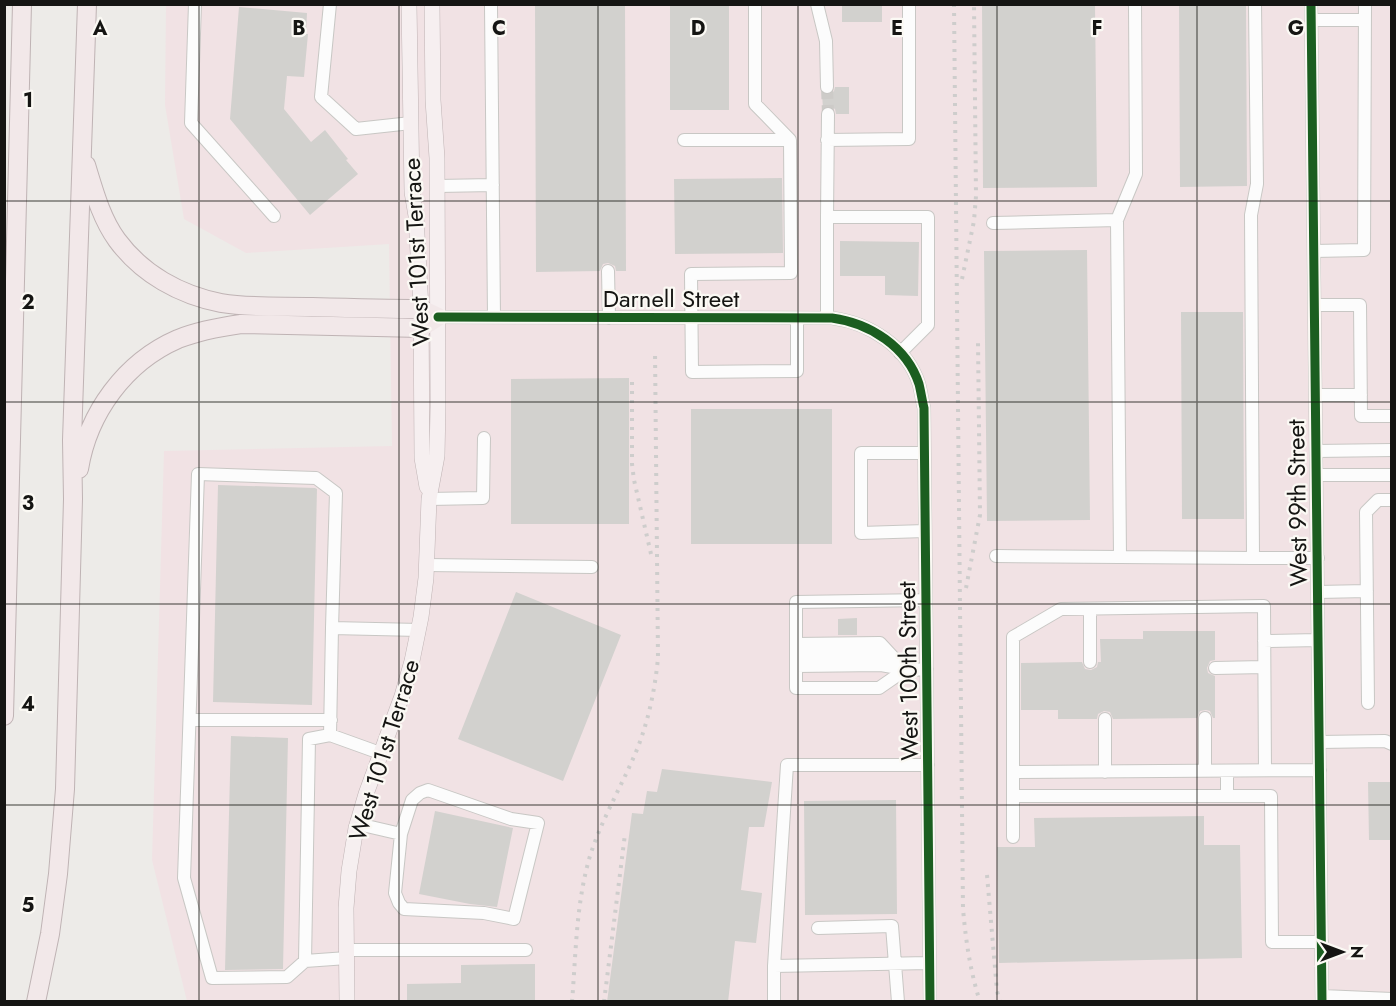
<svg xmlns="http://www.w3.org/2000/svg" width="1396" height="1006" font-family="Jost,sans-serif">
  <style>
    .industrial { fill: #f1e2e4 }
    .building { fill: #d2d1ce }
    .lines { fill: none; stroke-linecap: round; stroke-linejoin: round }
    .minor-tunnel { stroke: #cdcbc8; stroke-width: 12; stroke-dasharray: 12 6; stroke-linecap: butt }
    .minor-casing { stroke: #c8c7c4; stroke-width: 14 }
    .major-casing { stroke: #bfb3b4; stroke-width: 16 }
    .highway-casing { stroke: #bfb3b4; stroke-width: 20 }
    .minor { stroke: #fcfcfc; stroke-width: 12 }
    .major { stroke: #f6eff0; stroke-width: 15 }
    .highway { stroke: #f2e8e9; stroke-width: 18 }
    .rail { stroke: #cecdcc; stroke-width: 4; stroke-dasharray: 3 6; stroke-linecap: butt }
    .cycleway-casing { stroke: #fbf9f4; stroke-width: 13 }
    .cycleway { stroke: #1b5e20; stroke-width: 9 }
    .grid { fill: none; stroke: #151513; stroke-width: 1.5; stroke-opacity: 0.55 }
    .labels { text-anchor: middle; dominant-baseline: central; stroke-width: 4.5; stroke-linejoin: round; paint-order: stroke }
    .street-label { font-size: 24px; fill: #151513; stroke: #fbf9f4 }
    .grid-label { font-size: 20px; text-anchor: middle; font-weight: bold; fill: #151513; stroke: #fbf9f4; stroke-width: 4.5; stroke-linejoin: round; paint-order: stroke }
  </style>
  <rect width="100%" height="100%" fill="#edebe8"/>
  <path class="industrial" d="M166 5H1391V1001H187L152 860 164 451 392 446 389 244 246 253 184 219 165 105Z"/>
  <path class="building" d="M535 4H625L626 271H616L615 266 608 263 603 264 600 271 536 272Z
    M670 4H729V110H670Z
    M842 4H882V22H842Z
    M982 4H1095L1097 187 983 188Z
    M1179 4H1246L1247 186 1180 187Z
    M239 7 307 13 306 34H308L304 77 287 76 284 109 311 142 325 130 348 159 346 160 358 174 310 215 230 119Z
    M835 87H849V114H836L835 109 829 106 823 108 822 94 827 95 831 94 834 91Z
    M782 178 783 253 675 254 674 179Z
    M840 241 919 242 918 296 885 295V276H840Z
    M1087 250 1090 520 987 521 984 251Z
    M1181 312H1243L1244 519H1182Z
    M629 378V524H511V379Z
    M691 409H832V544H691Z
    M218 485 315 488 317 489 312 705 213 702Z
    M516 592 621 635 563 781 458 739Z
    M857 618V635H838V619Z
    M1143 631H1215V660L1210 661 1207 668 1208 673 1215 676V718H1213L1210 711 1206 710 1200 711 1197 718 1113 719 1110 712 1104 711 1098 714 1097 719H1058V710H1021V663L1082 662 1085 669 1091 670 1097 667 1098 662H1101L1100 639H1143Z
    M231 736 288 738 283 969 225 970Z
    M662 769 772 782 764 827H749L741 890 762 893 756 943 735 941 728 1002H607L632 813 643 814 647 791 657 792Z
    M1368 782H1392V840H1369Z
    M896 800 897 914 805 915 804 801Z
    M435 811 513 828 497 907 470 904 419 894Z
    M1204 816V845H1240L1242 958 999 963 997 847H1035L1034 818Z
    M535 964V1002H407V984L461 983V965Z"/>
  <g class="lines">
    <path class="minor-tunnel" d="M827 87 828 114"/>
    <g class="minor-casing">
      <path id="minor" d="M195 4 191 123 274 216
        M330 4 321 97 356 129 411 123
        M755 4V104L790 140 791 273 691 274 692 372 797 371V318
        M817 4 826 41 827 87
        M1255 4 1257 184 1251 215 1253 558H1318
        M1311 4 1322 1002
        M491 6 494 317
        M1311 20H1364
        M684 140H790
        M827 140 909 139V4
        M438 186 493 185
        M827 217 828 114
        M1117 220 1120 557 1253 558
        M993 223 1117 220 1136 174 1135 4
        M1314 251 1364 250 1365 4
        M608 271 609 318
        M1315 305H1360L1361 416H1392
        M438 317 832 318C870 323 907 347 919 384 921 392 922 400 924 408L930 1002
        M827 318V217H928V325L900 353
        M1316 395H1361
        M1316 451 1392 450
        M924 453H861V533L925 531
        M1317 475H1392
        M429 499 483 498 484 438
        M996 556 1120 557
        M427 565 592 567
        M1318 592 1367 591
        M926 600 796 602V688H879L905 670 927 669
        M1090 609V662
        M332 628 336 493 316 478 198 474 184 878 212 978 287 977 305 961 347 958
        M1264 641 1318 640
        M796 644 880 643 905 670
        M796 655 880 654 891 661
        M796 666 881 665 898 668
        M1215 668 1264 667
        M1368 703 1366 512 1378 500H1392
        M1205 718V771
        M1105 719V772
        M190 720H331
        M1320 742 1385 741 1392 744
        M380 753 330 735 332 628 419 630
        M1265 770 1264 606 1061 609 1013 637V772L1320 770
        M1227 771V796
        M1013 772V837
        M1013 796H1271L1272 942H1322
        M358 824 401 834 395 893 399 903 404 909 484 913 514 919 538 823 511 819 428 790 420 793 412 800 401 834
        M818 928 892 926 898 1002
        M347 950H526
        M305 961 309 739 330 735
        M774 966 929 963
        M1322 996 1392 999
        M774 1002V966L787 765H928"/>
    </g>
    <g class="major-casing">
      <path id="major" d="M409 4 412 192 416 216 421 309 422 458 427 487
        M347 1002 346 908 349 871 356 828 366 794 402 696 412 661 421 617 426 578 429 499 437 456 438 406 437 158 433 100 432 4"/>
    </g>
    <g class="highway-casing">
      <path id="highway" d="M86 165C94 191 101 218 117 240 142 274 180 295 221 303 250 308 282 306 312 307 348 308 385 309 421 309L438 317
        M79 469C88 413 125 362 178 339 198 331 220 327 241 324L421 328 438 317
        M4 716 22 4
        M36 1002 50 934 58 874 65 789 73 499 72 440 87 4"/>
    </g>
    <use href="#minor" class="minor"/>
    <use href="#major" class="major"/>
    <use href="#highway" class="highway"/>
    <path class="rail" d="M954 4 963 909C966 942 970 970 980 1002
      M962 279 974 221 976 196 974 4
      M632 382V464L634 480 651 554
      M966 588 980 515 978 341
      M987 875 997 991 1000 1002
      M572 1002C576 953 576 903 590 856 602 818 623 784 638 747 649 718 655 689 658 658L655 351
      M604 1002 625 834"/>
    <g class="cycleway-casing">
      <path id="cycleway" d="M1311 4 1322 1002
        M438 317 832 318C870 323 907 347 919 384 921 392 922 400 924 408L930 1002"/>
    </g>
    <use href="#cycleway" class="cycleway"/>
  </g>
  <path class="grid" d="M199 4V1002M399 4V1002M598 4V1002M798 4V1002M997 4V1002M1197 4V1002M4 201H1392M4 402H1392M4 604H1392M4 805H1392"/>
  <g class="labels">
    <g class="street-label">
      <text transform="translate(416 252) rotate(-93)">West 101st Terrace</text>
      <text x="671" y="298">Darnell Street</text>
      <text transform="translate(1297 503) rotate(-91)">West 99th Street</text>
      <text transform="translate(908 671) rotate(-91)">West 100th Street</text>
      <text transform="translate(384 750) rotate(-73)">West 101st Terrace</text>
    </g>
  </g>
  <g class="grid-label">
    <text x="100" y="35">A</text>
    <text x="299" y="35">B</text>
    <text x="499" y="35">C</text>
    <text x="698" y="35">D</text>
    <text x="897" y="35">E</text>
    <text x="1097" y="35">F</text>
    <text x="1296" y="35">G</text>
    <text x="28" y="107">1</text>
    <text x="28" y="309">2</text>
    <text x="28" y="510">3</text>
    <text x="28" y="711">4</text>
    <text x="28" y="912">5</text>
  </g>
  <rect width="1396" height="1006" fill="none" stroke="#151513" stroke-width="12"/>
  <g transform="translate(1342 952) rotate(90)" stroke="#fbf9f4" stroke-width="4.5" paint-order="stroke">
  <path d="M0-4.5L10 22L0 15L-10 22Z" fill="#151513"/>
  <text y="-9" font-size="16" font-weight="bold" text-anchor="middle" fill="#151513">N</text>
  </g>
</svg>
